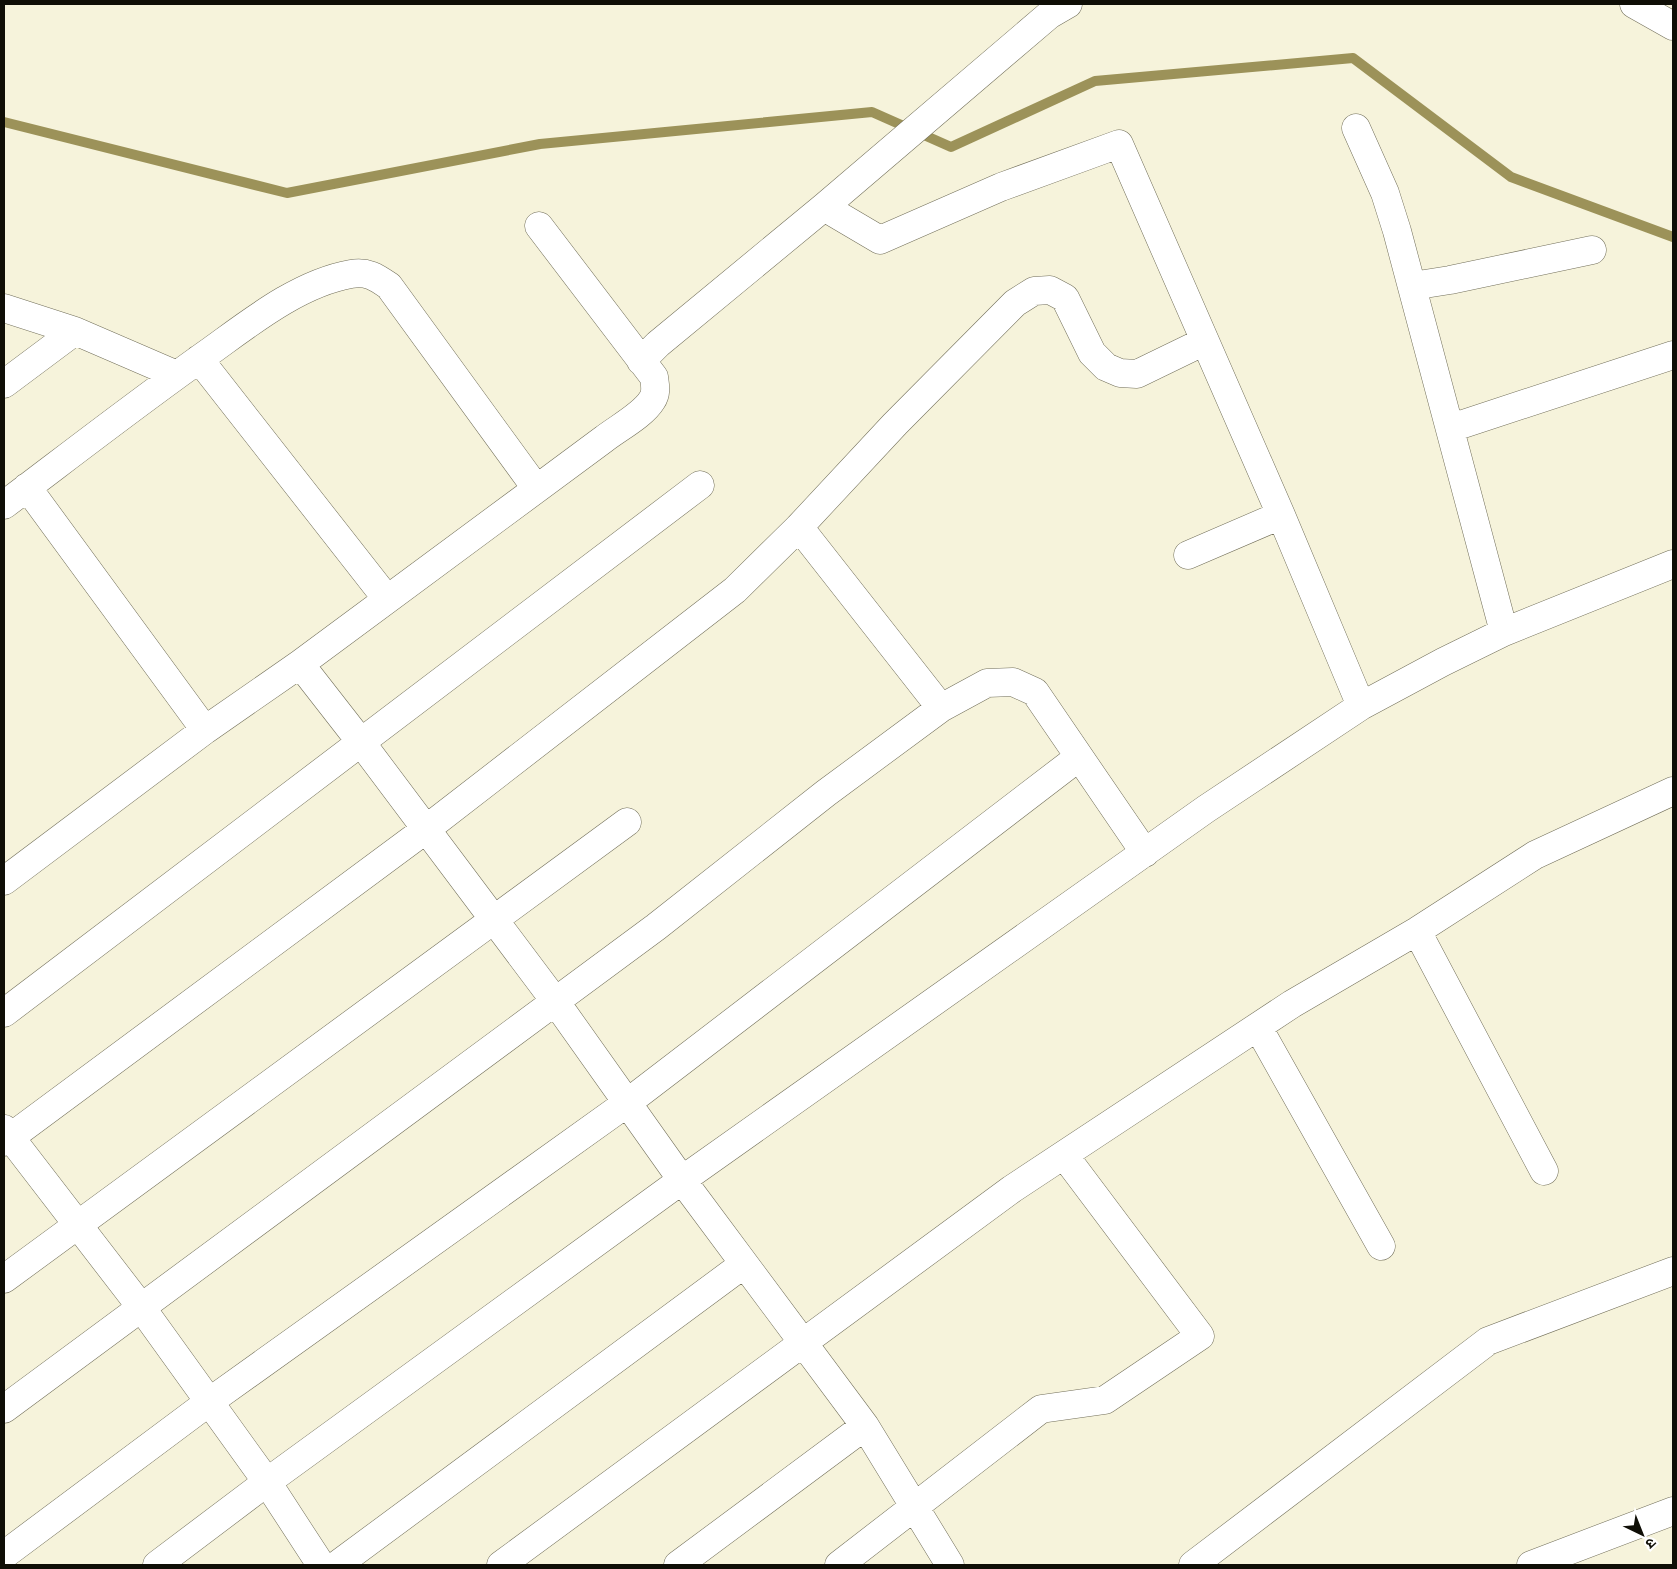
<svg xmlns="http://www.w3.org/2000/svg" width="1677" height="1569" font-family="'Playfair Display','Noto Sans Devanagari',serif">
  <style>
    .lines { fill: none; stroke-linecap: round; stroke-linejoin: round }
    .stream { stroke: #9c9259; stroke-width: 10 }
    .minor-casing { stroke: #726f5a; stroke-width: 29 }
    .tertiary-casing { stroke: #726f5a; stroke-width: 29 }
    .minor { stroke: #fff; stroke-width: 28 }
    .tertiary { stroke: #fff; stroke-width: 28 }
  </style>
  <rect width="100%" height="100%" fill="#f6f3db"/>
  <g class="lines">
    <path class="stream" d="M4 122 287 193 540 144 872 112 951 147 1095 81 1353 58 1511 177 1673 237"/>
    <g class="minor-casing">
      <path id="minor" d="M1634 4 1673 26
        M1356 128 1385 193 1397 231 1504 632
        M824 207 880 240 1001 187 1119 144 1281 515 1361 706
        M1412 286 1450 280 1592 250
        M4 308 75 331 177 375
        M199 359 387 599
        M641 361 658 344 824 207 1049 15 1068 4
        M4 384 75 331
        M1451 428 1673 355
        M27 487 205 730
        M4 505C73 453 141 400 212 350 252 321 300 283 351 274 367 271 376 277 389 286L536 488
        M799 527 941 708
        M1188 555 1281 515
        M300 664 360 741 555 1001 682 1180 865 1426 950 1565
        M4 881 205 730 300 664 604 439C618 428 643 415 652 400 657 393 655 385 654 377L539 226
        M1417 931 1544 1171
        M4 1013 700 485
        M1258 1027 1381 1246
        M4 1142 425 830 735 590 799 527 895 424 1015 303 1034 291 1050 290 1065 298 1092 353 1106 367 1120 373 1137 374 1205 341
        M4 1279 627 822
        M4 1409 656 927 826 793 941 708 987 683 1013 682 1035 692 1145 853
        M4 1555 209 1402 627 1103 1079 757
        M157 1565 267 1482 682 1180 1206 809 1361 706 1443 662 1504 632 1673 564
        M337 1565 744 1264
        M501 1565 1012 1189 1292 1004 1417 931 1535 855 1673 791
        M678 1565 865 1426
        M839 1565 1041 1409 1105 1400 1200 1336 1064 1155
        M1193 1565 1488 1341 1673 1271
        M1531 1565 1673 1511"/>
    </g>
    <g class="tertiary-casing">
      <path id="tertiary" d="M4 1129 141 1307 267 1482 321 1565"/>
    </g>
    <use href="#minor" class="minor"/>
    <use href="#tertiary" class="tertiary"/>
  </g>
  <rect width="1677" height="1569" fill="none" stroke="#0f0e06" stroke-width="10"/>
  <g transform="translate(1642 1534) rotate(137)" stroke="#ffffff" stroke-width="4" paint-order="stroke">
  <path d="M0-4L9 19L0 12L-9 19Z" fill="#0f0e06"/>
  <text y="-8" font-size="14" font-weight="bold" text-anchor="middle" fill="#0f0e06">उ</text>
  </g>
</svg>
